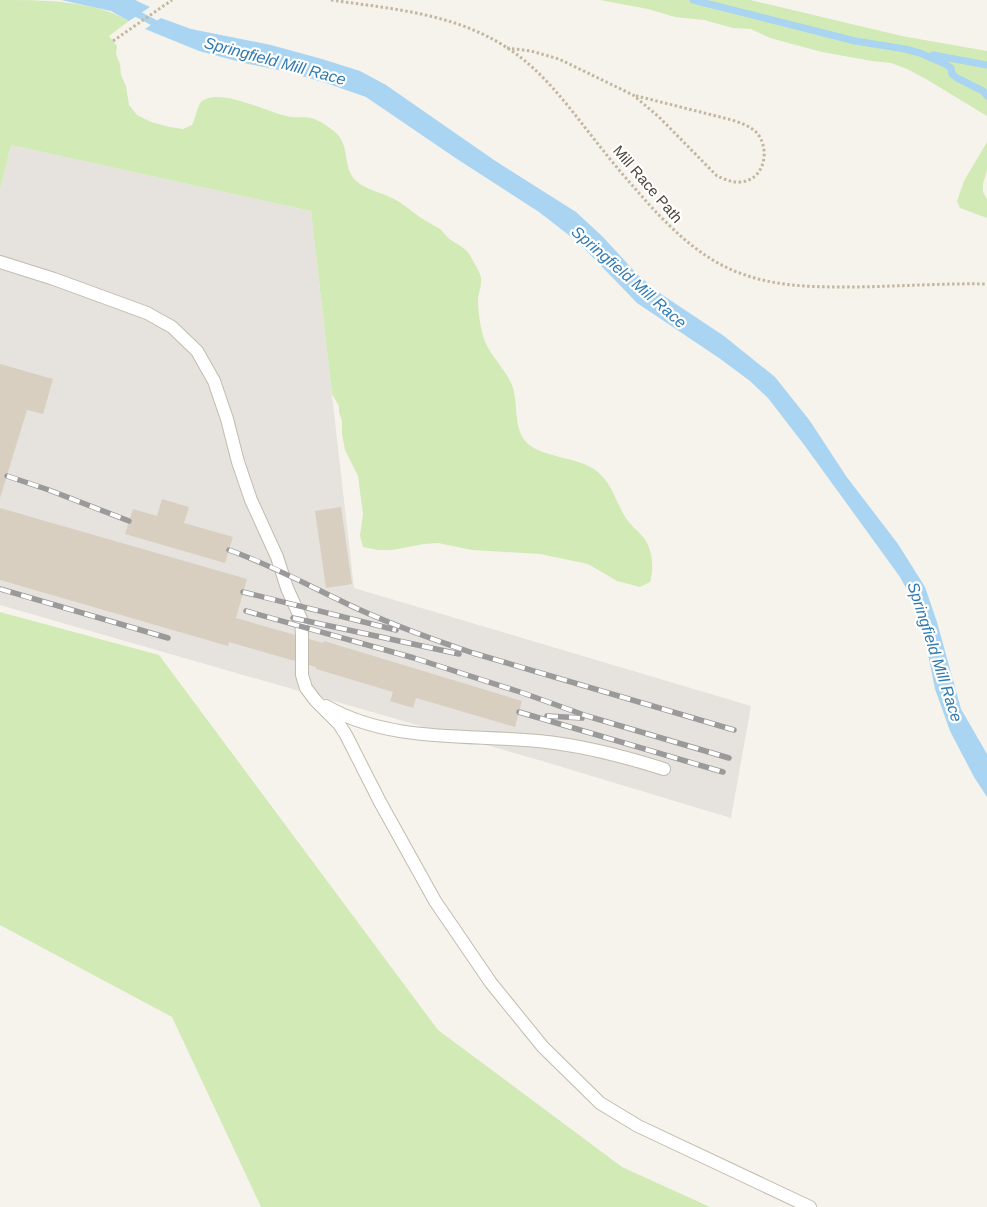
<svg xmlns="http://www.w3.org/2000/svg" width="987" height="1207" font-family="Arial,sans-serif">
  <style>
    .industrial { fill: #e6e2dd }
    .green { fill: #d2eab5 }
    .water { fill: #a9d4f2 }
    .lines { fill: none; stroke-linecap: round; stroke-linejoin: round }
    .stream { stroke: #a9d4f2; stroke-width: 7 }
    .building { fill: #d8cfc1 }
    .lane-casing { stroke: #c2bbae; stroke-width: 14 }
    .path { stroke: #c4b79f; stroke-width: 3; stroke-dasharray: 2.5 2.5; stroke-linecap: butt }
    .lane { stroke: #fff; stroke-width: 12 }
    .rail-casing { stroke: #9a9a9a; stroke-width: 5.5 }
    .rail { stroke: #fff; stroke-width: 4; stroke-dasharray: 11; stroke-linecap: butt }
    .labels { text-anchor: middle; dominant-baseline: central; stroke-width: 4.5; stroke-linejoin: round; paint-order: stroke }
    .street-label { font-size: 15px; fill: #4b4439; stroke: #fff }
    .water-label { font-size: 16px; font-style: italic; fill: #2e7ab2; stroke: #fff }
  </style>
  <rect width="100%" height="100%" fill="#f6f3ec"/>
  <path class="industrial" d="M11 145 311 211 354 588 751 706 731 818 542 761 0 605V190Z"/>
  <path class="green" d="M0 0C43 0 93 0 129 21L109 36 117 46 116 54 120 64 121 75 126 86 129 105 137 115 151 122 170 127 183 129 192 125C196 118 197 105 202 101 221 87 270 114 291 117 299 118 306 116 314 119 322 122 331 128 337 134 352 150 340 170 360 184 369 190 382 193 392 198 403 203 411 211 421 218 427 222 434 225 440 229 443 232 446 235 448 238 457 245 465 246 471 257 474 263 480 272 481 278 482 285 478 294 478 301 478 312 480 325 483 336 488 354 505 368 512 385 518 401 514 424 523 438 536 459 578 455 598 472 611 483 616 501 624 515 629 524 637 530 644 538 653 550 654 569 650 582L640 587 617 581 588 564 540 554 472 550 438 543 424 544 392 550H378L363 547 360 536 363 514 358 476 345 450 342 434V421L339 412V406L332 394 311 211 11 145 0 190Z
    M600 0H750L902 36 987 51V116L926 79 907 69 891 63 872 61 822 52 770 38 751 29 733 28 704 20 675 17 648 9Z
    M987 142V170L983 184V192L987 199V218L960 208 957 201 964 181Z
    M0 612 159 655 438 1030 622 1167 710 1207H261L172 1017 0 925Z"/>
  <path class="water" d="M61 0H135L150 7 129 21 111 11Z
    M161 18 191 29 271 45 322 59 360 71 386 85 494 160 576 212 602 236 638 275 661 294 724 336 775 377 810 421 846 476 898 544 925 587 937 622 961 709 987 754V797L974 777 950 731 935 689 920 614 900 577 805 446 768 398 750 381 719 358 637 303 579 243 539 212 457 159 366 97 326 83 288 72 244 63 199 51 145 29Z"/>
  <g class="lines">
    <path class="stream" d="M693 0 855 41 905 49 920 53 945 64 951 68 952 74 957 78 983 91 987 96
      M132 11 162 27
      M933 55 987 65"/>
  </g>
  <path class="building" d="M0 364 53 379 43 414 27 410 0 498Z
    M162 499 189 507 184 523 233 537 225 563 125 534 133 509 157 516Z
    M341 507 352 584 326 588 315 511Z
    M0 508 247 579 236 618 323 643 324 641 522 701 515 727 416 698 413 708 390 701 393 692 316 669V667L229 642 228 646 0 580Z"/>
  <g class="lines">
    <g class="lane-casing">
      <path id="lane" d="M0 262 54 279 147 313 172 327 197 351 214 381 227 419 238 462 251 500 277 557 287 588 301 619 302 635V675L306 688 315 700 339 724 346 735 380 802 435 901 491 983 543 1047 600 1103 638 1126 810 1207
        M326 706C390 743 467 734 538 741 581 745 623 756 664 769"/>
    </g>
    <path class="path" d="M331 0C392 9 453 13 506 47 545 72 570 109 598 144 616 167 635 189 655 211 679 236 704 259 737 272 772 286 808 287 846 287 893 287 940 283 987 284
      M113 41 172 0
      M507 48 531 51 559 59 633 95 659 117 717 176C724 179 732 183 740 182 764 181 771 150 757 133 750 126 741 123 732 120L633 95"/>
    <use href="#lane" class="lane"/>
    <g class="rail-casing">
      <path id="rail" d="M7 476 49 490 129 521
        M229 550C274 566 315 589 358 609 396 626 434 640 473 653L734 730
        M0 589 168 638
        M243 592 396 630
        M246 611 414 658 523 693 587 716 729 758
        M293 618 459 654
        M519 712 723 772
        M547 716 582 718"/>
    </g>
    <use href="#rail" class="rail"/>
  </g>
  <g class="labels">
    <g class="street-label">
      <text transform="translate(648 184) rotate(49)">Mill Race Path</text>
    </g>
    <g class="water-label">
      <text transform="translate(275 61) rotate(15)">Springfield Mill Race</text>
      <text transform="translate(629 277) rotate(41)">Springfield Mill Race</text>
      <text transform="translate(935 652) rotate(72)">Springfield Mill Race</text>
    </g>
  </g>
</svg>
